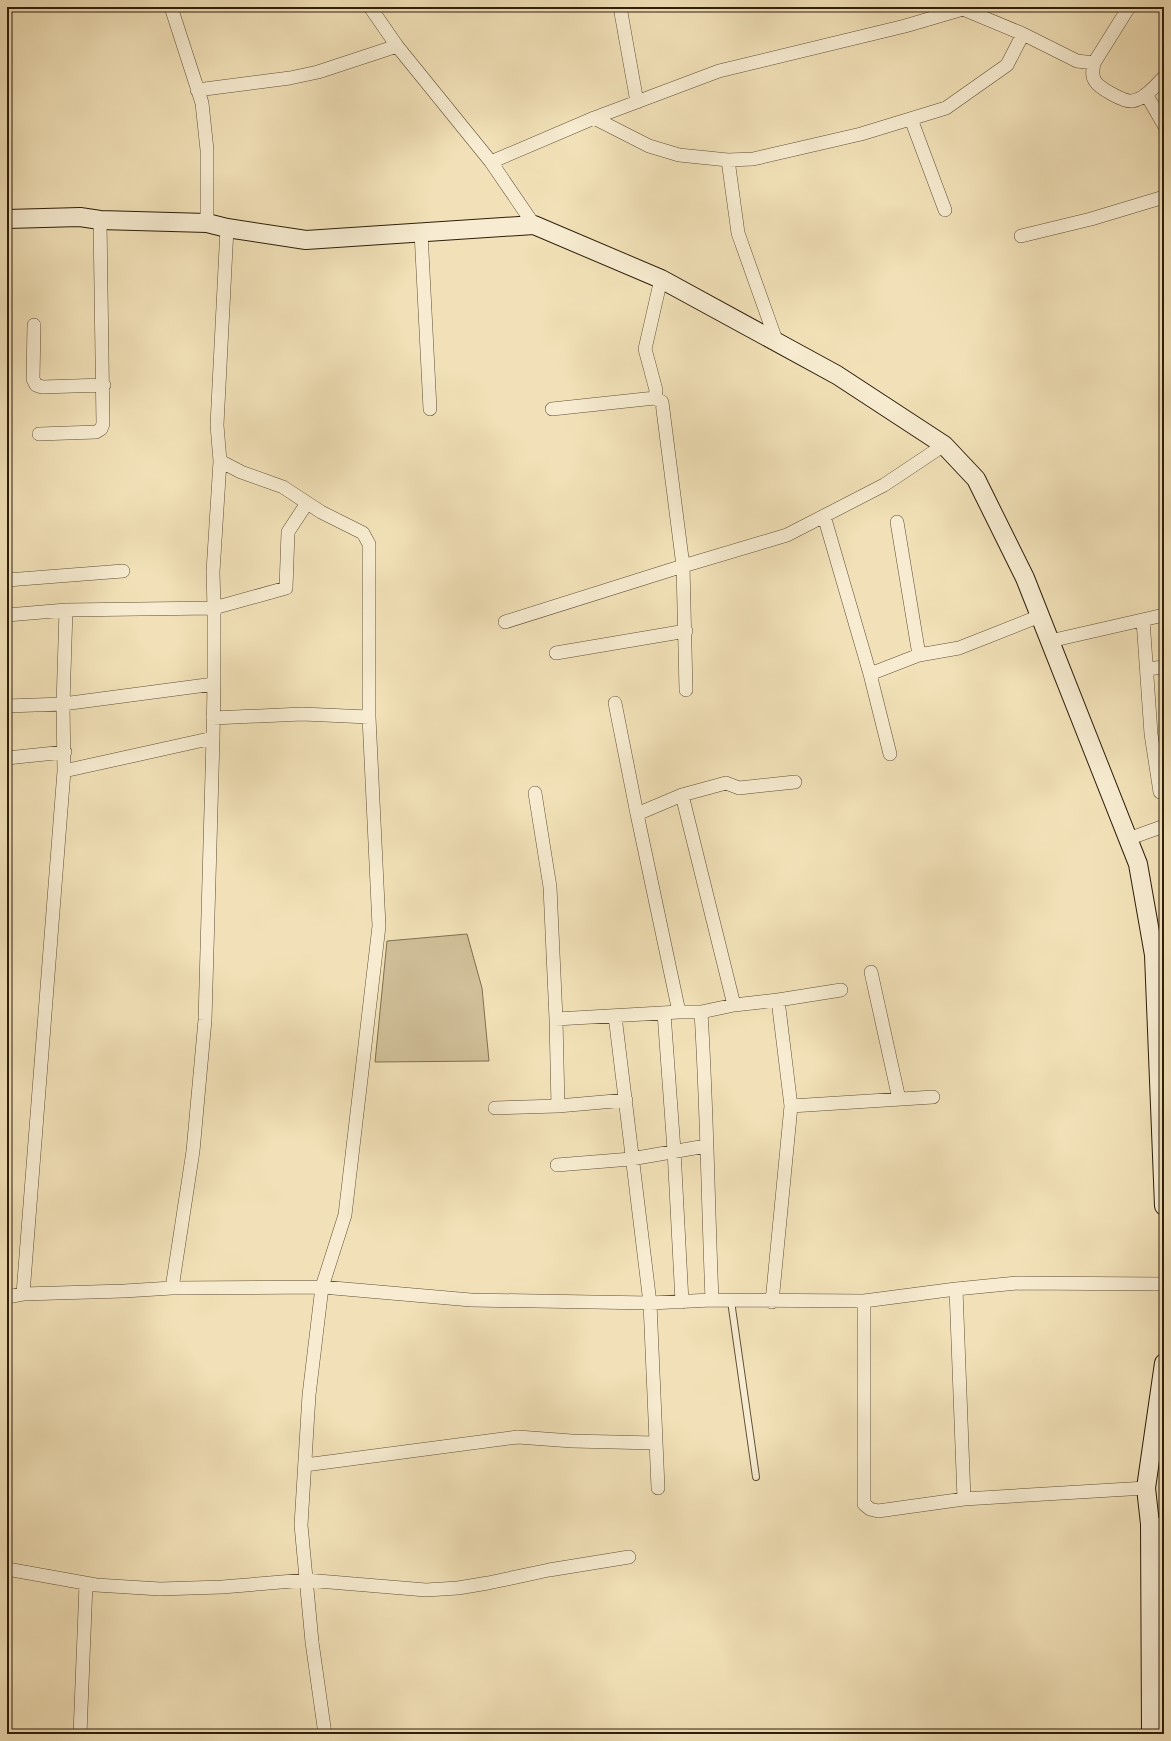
<svg xmlns="http://www.w3.org/2000/svg" width="1171" height="1741" font-family="'Sorts Mill Goudy',serif">
  <style>
    .green { fill: #d1c09a; stroke: #806f52 }
    .lines { fill: none; stroke-linecap: round; stroke-linejoin: round }
    .lane-casing { stroke: #5f4f36; stroke-width: 8 }
    .street-casing { stroke: #5f4f36; stroke-width: 14 }
    .secondary-casing { stroke: #2e1e0a; stroke-width: 20 }
    .lane { stroke: #f7ecd1; stroke-width: 6 }
    .street { stroke: #f7ecd1; stroke-width: 13 }
    .secondary { stroke: #f7ecd1; stroke-width: 18 }
  </style>
  <rect width="100%" height="100%" fill="#f2e1b8"/>
  <filter id="stains"><feTurbulence type="fractalNoise" baseFrequency=".005" numOctaves="4"/><feColorMatrix values="0 0 0 0 .2 0 0 0 0 .09 0 0 0 0 .02 0 0 0 .5 -.17"/></filter>
  <radialGradient id="worn" r=".72"><stop offset=".6" stop-color="#630" stop-opacity="0"/><stop offset="1" stop-color="#630" stop-opacity=".3"/></radialGradient>
  <path class="green" d="M467 934 482 988 489 1061 375 1062 387 941Z"/>
  <g class="lines">
    <g class="lane-casing">
      <path id="lane" d="M731 1301 756 1477"/>
    </g>
    <g class="street-casing">
      <path id="street" d="M171 7 202 103 207 150V223
        M370 7 397 46 491 162 534 225
        M620 7 637 102
        M1129 7 1094 63C1093 70 1091 75 1095 81 1099 88 1124 102 1132 101 1145 99 1155 86 1164 77
        M197 90 290 78 318 72 397 46
        M1146 94 1164 125
        M594 118 649 146 679 155 728 160 753 159 861 134 946 108 1007 65 1023 34 1077 61 1094 63
        M911 119 945 210
        M728 160 738 233 777 343
        M491 162 594 118 719 71 905 26 963 9 1023 34
        M227 228 217 425 220 461 241 472 283 487 321 512 363 533 369 544V717L379 926 345 1215 322 1287 309 1395 301 1525 312 1642 325 1734
        M421 232 430 409
        M1021 236 1091 219 1164 197
        M34 325 33 379 36 385 42 387 104 385
        M655 398 656 390 645 349 661 279
        M552 409 655 398 662 402 683 566 787 535 884 485 944 445
        M39 434 96 432 101 429 103 424 100 220
        M824 516 870 674 890 754
        M897 522 919 655
        M7 580 123 571
        M7 615 66 610
        M1143 620 1151 734 1160 792
        M505 622 683 566 686 690
        M1050 641 1164 615
        M556 653 686 631
        M1147 669 1164 667
        M870 674 919 655 959 648 1040 616
        M214 684V608L286 588 288 532 307 503
        M615 703 637 814
        M7 706 63 704 214 684 213 738
        M213 718 302 714 369 717
        M7 758 65 752
        M64 771 213 738 205 1020 193 1151 172 1288
        M535 793 550 887 556 1019 679 1012
        M682 795 726 783 739 788 795 782
        M1128 839 1164 826
        M871 972 899 1099
        M778 1000 841 990
        M701 1012 734 1005
        M664 1013 674 1150 682 1302
        M615 1016 650 1303 658 1488
        M556 1019 558 1106
        M791 1106 933 1097
        M495 1108 558 1106 626 1100
        M557 1165 631 1159 706 1146
        M956 1289 1017 1283 1164 1284
        M23 1294 64 771 63 704 66 610 214 608 213 572 220 461
        M7 1297 23 1294 124 1291 172 1288 322 1287 471 1300 650 1303 712 1300 864 1301V1504L870 1509 878 1511 964 1499 1146 1488
        M712 1300C708 1204 707 1108 701 1012H679L637 814 682 795 734 1005 778 1000 791 1106 772 1302
        M864 1301 956 1289 964 1499
        M305 1465 518 1437 572 1441 655 1443
        M1150 1524 1164 1525
        M7 1569 96 1585 160 1589 222 1587 306 1580 426 1590 458 1588 488 1583 549 1570 629 1557
        M80 1734 86 1584"/>
    </g>
    <g class="secondary-casing">
      <path id="secondary" d="M7 219 80 217 100 220 207 223 227 228 306 240 534 225 661 279 837 375 944 445 976 479 1025 578 1138 864 1154 955 1164 1206
        M1151 1734 1150 1524 1146 1488 1164 1363"/>
    </g>
    <use href="#lane" class="lane"/>
    <use href="#street" class="street"/>
    <use href="#secondary" class="secondary"/>
  </g>
  <rect width="1171" height="1741" fill="none" stroke="#f2e1b8" stroke-width="24"/>
  <rect x="8" y="8" width="1155" height="1725" fill="none" stroke="#2e1e0a" stroke-width="2"/>
  <rect x="12" y="12" width="1147" height="1717" fill="none" stroke="#2e1e0a"/>
  <rect width="100%" height="100%" filter="url(#stains)"/>
  <rect width="100%" height="100%" fill="url(#worn)"/>
</svg>
